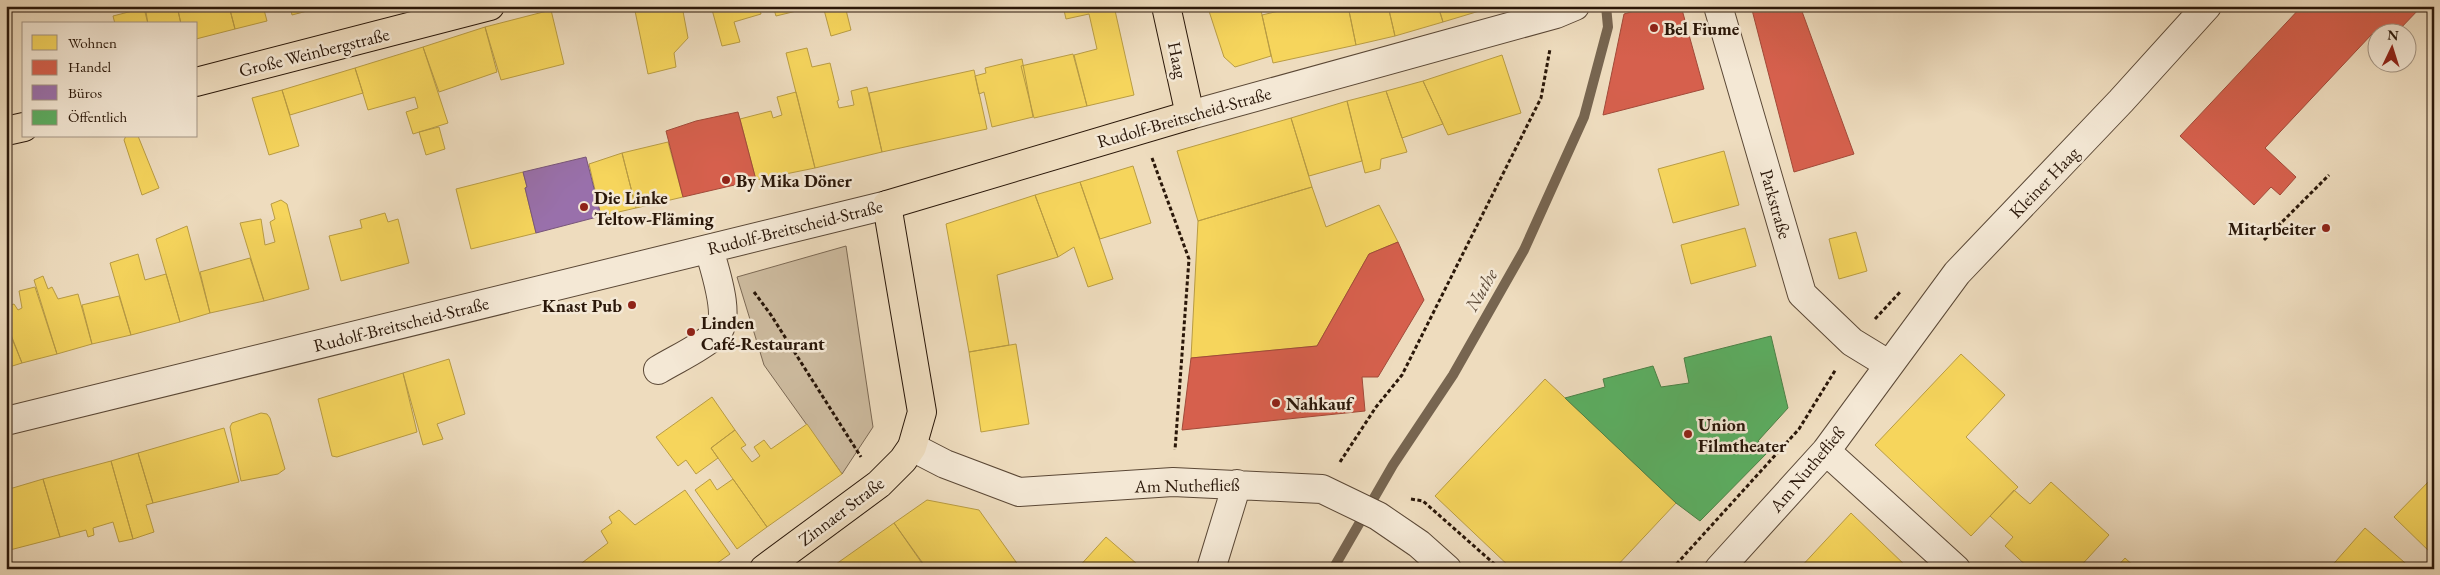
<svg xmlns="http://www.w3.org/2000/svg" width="2440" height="575" font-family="'EB Garamond',serif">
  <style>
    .green { fill: #cdbb9f; stroke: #7c6954 }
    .homes { fill: #f6d55c; stroke: #b99c43 }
    .shops { fill: #d6604d; stroke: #a24a39 }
    .offices { fill: #9970ab; stroke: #78557a }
    .public { fill: #5aae61; stroke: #4c8147 }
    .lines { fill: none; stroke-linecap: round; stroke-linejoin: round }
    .stream { stroke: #776550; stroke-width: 10 }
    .minor-casing { stroke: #5b4836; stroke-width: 30 }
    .major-casing { stroke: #2a1709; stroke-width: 30 }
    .path { stroke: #2a1709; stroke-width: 3; stroke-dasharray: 4 2.5; stroke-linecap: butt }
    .minor { stroke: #f4e8d5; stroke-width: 28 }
    .major { stroke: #eedcbe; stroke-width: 28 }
    .poi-dot { fill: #8f2418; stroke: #f4e8d5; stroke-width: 2 }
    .labels { text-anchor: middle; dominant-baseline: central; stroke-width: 5; stroke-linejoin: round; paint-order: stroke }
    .poi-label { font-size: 18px; font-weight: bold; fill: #2a1709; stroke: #f4e8d5; text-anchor: start }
    .street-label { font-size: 18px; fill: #2a1709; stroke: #f4e8d5 }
    .water-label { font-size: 19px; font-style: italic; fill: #5e4b39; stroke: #f4e8d5 }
  </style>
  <rect width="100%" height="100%" fill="#eedcbe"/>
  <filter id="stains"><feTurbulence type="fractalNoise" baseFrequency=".004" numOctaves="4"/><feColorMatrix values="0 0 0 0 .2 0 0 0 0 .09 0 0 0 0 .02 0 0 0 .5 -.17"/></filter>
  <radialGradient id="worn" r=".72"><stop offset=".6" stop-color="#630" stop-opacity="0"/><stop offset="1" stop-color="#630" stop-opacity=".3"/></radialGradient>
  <path class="green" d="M846 246 873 427 842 474 764 365 737 277Z"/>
  <path class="homes" d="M145 6H177L181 24H148Z
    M177 6H229L235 29 196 39V24H181Z
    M229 6H263L267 21 235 29Z
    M290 6H326L292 15Z
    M634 6H682L688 38 674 53 676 67 648 74Z
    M711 6H759L761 14 734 22 740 42 722 46Z
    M773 6H817L776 16Z
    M823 6H845L851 30 831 36Z
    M1063 6H1114L1134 95 1087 106 1074 55 1097 49 1089 14 1066 19Z
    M1216 6H1260L1271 56 1235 67 1224 57 1208 8Z
    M1300 6H1348L1356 45 1273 63 1262 15Z
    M1348 6H1388L1395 36 1356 45Z
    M1388 6H1438L1443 22 1395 36Z
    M1438 6H1485L1486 9 1443 22Z
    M144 8 148 24H115L113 16Z
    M551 10 564 64 501 80 485 27Z
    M485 27 497 72 439 92 423 47Z
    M423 47 448 123 413 134 406 112 418 108 415 97 368 110 355 68Z
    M807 48 812 67 830 63 839 100 837 101 839 108 854 105 851 91 867 87 882 152 815 168 786 53Z
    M1073 54 1087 106 1034 118 1021 66Z
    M1502 55 1521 113 1448 135 1423 81Z
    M1022 59 1033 117 992 127 984 92 979 94 975 76 986 73 985 68Z
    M355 68 363 93 290 115 282 90Z
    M974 70 987 129 882 152 869 93Z
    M1423 81 1443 124 1402 138 1386 91Z
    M282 90 299 146 269 155 252 98Z
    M1386 91 1407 152 1381 159 1380 169 1365 173 1347 101Z
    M796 92 815 168 756 180 740 119 771 111 773 118 782 115 777 97Z
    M1347 101 1362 161 1309 176 1291 118Z
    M1291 118 1312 187 1198 221 1177 151Z
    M439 127 445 149 426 155 419 132Z
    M138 136 159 188 142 195 124 140 126 136Z
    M668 142 683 197 636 208 622 153Z
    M1724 151 1739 205 1673 223 1658 169Z
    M622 153 636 208 601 216 589 164Z
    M1133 166 1151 223 1100 239 1080 182Z
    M523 172 527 187 525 188 536 233 471 249 456 189Z
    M1080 182 1113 279 1088 287 1074 247 1058 257 1035 195Z
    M1312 187 1326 227 1379 205 1398 242 1369 254 1317 346 1191 358 1198 221Z
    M1035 195 1058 257 997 275 1009 345 969 352 946 224Z
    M281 200 287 204 309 289 264 301 240 223 261 219 265 245 275 242 270 222 275 219 271 204Z
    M385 213 388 222 398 219 409 263 341 281 329 236 362 228 360 220Z
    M187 226 210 313 180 322 156 239Z
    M1745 228 1756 266 1691 284 1681 245Z
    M1856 232 1867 271 1839 279 1829 239Z
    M138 254 145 280 166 274 180 322 131 335 110 263Z
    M250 258 264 301 210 313 200 272Z
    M43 276 48 289 52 287 58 299 78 294 92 344 57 354 34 280Z
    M35 287 57 354 22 363 6 322V307L14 304 18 310 22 308 19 291Z
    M119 296 131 335 92 344 82 305Z
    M6 324 22 363 6 368Z
    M1016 344 1029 424 981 432 969 352Z
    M1961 354 2005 395 1966 437 2018 487 1971 536 1875 445Z
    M449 359 465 414 437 424 443 439 423 445 403 373Z
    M403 373 417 432 337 457 332 456 318 399Z
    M1545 379 1676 503 1614 569H1512L1435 496Z
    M712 397 735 430 711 448 718 458 696 474 686 460 678 466 656 437Z
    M261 413 267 414 270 418 285 469 278 474 241 481 230 427 232 423Z
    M807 424 842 474 767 527 711 448 735 430 746 445 741 448 752 462 760 456 754 447 764 440 771 449Z
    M224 428 239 482 153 503 138 453Z
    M138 453 153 503 146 505 154 532 133 539 111 461Z
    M111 461 133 539 119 542 113 522 93 528 94 535 88 537 86 530 60 537 43 479Z
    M2434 476V556L2394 517Z
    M43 479 60 537 6 551V490Z
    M710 479 717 490 733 479 767 527 737 549 695 490Z
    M2051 482 2109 535 2078 569H2030L2005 546 2013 537 1990 516 2014 490 2030 504Z
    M685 490 730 554 709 569H574L608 543 601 531 612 523 609 517 619 510 635 525Z
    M927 500 979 510 1021 569H927L894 523Z
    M1851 513 1909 569H1799Z
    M894 523 926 569H829Z
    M2365 528 2412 569H2329Z
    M1106 537 1137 564 1141 569H1077Z
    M2125 558 2137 569H2115Z"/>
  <path class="shops" d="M1651 6H1681L1704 89 1603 115 1624 14Z
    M1751 6H1800L1854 154 1794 172Z
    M2302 6H2422L2397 32H2378V39L2372 34 2265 148 2296 177 2280 195 2271 187 2254 205 2180 136Z
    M738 112 756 180 683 197 666 131 696 121Z
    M1398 242 1424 300 1378 377H1362L1365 411 1182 430 1191 358 1317 346 1369 254Z"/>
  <path class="offices" d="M586 157 601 216 536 233 525 188 527 187 523 172Z"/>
  <path class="public" d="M1771 336 1788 408 1758 441 1769 451 1700 521 1676 503 1565 398 1605 387 1603 379 1653 366 1661 387 1689 383 1684 358Z"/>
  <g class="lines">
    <path class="stream" d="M1333 569 1393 465 1453 375 1524 250 1584 117 1608 27 1606 6"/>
    <g class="minor-casing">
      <path id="minor" d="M1718 6 1802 294 1852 342 1888 364
        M1190 115 1556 14 1575 6
        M658 370C676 359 699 349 715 335 733 320 714 268 709 249
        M6 421 887 205
        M912 447 945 464 1019 492 1173 482 1322 489 1378 516 1419 544 1447 569
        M1826 451 1956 569
        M1211 569 1237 484
        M1719 569 1826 451 1957 273 2121 101 2207 6"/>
    </g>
    <g class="major-casing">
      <path id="major" d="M196 82 490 6
        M6 131 24 127
        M764 569 879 484 903 460 912 447 922 412 887 205 1190 115 1166 6"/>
    </g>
    <path class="path" d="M1152 158 1189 259 1175 450
      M2264 240 2329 175
      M754 292 771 315 861 457
      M1875 319 1901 291
      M1340 462 1376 407 1402 375 1541 98 1550 49
      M1411 499 1423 501 1500 569
      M1672 569 1799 429 1836 369"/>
    <use href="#minor" class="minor"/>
    <use href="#major" class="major"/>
  </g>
  <g class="poi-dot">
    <circle cx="1654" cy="28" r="5"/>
    <circle cx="726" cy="180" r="5"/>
    <circle cx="584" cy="207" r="5"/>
    <circle cx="2326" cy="228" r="5"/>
    <circle cx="632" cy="305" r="5"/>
    <circle cx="691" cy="332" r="5"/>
    <circle cx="1276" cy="403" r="5"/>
    <circle cx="1688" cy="434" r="5"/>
  </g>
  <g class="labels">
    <g class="poi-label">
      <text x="1664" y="28">Bel Fiume</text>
      <text x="736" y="180">By Mika Döner</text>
      <text x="594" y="197">Die Linke<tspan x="594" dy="21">Teltow-Fläming</tspan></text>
      <text x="2316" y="228" text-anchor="end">Mitarbeiter</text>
      <text x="622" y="305" text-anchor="end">Knast Pub</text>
      <text x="701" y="322">Linden<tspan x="701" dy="21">Café-Restaurant</tspan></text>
      <text x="1286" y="403">Nahkauf</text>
      <text x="1698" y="424">Union<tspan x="1698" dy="21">Filmtheater</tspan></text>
    </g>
    <g class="street-label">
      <text transform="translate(314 52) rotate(-14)">Große Weinbergstraße</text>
      <text transform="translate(1178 60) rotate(78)">Haag</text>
      <text transform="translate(1184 117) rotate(-16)">Rudolf-Breitscheid-Straße</text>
      <text transform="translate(2044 182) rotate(-46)">Kleiner Haag</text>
      <text transform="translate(1776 204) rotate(74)">Parkstraße</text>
      <text transform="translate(795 227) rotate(-14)">Rudolf-Breitscheid-Straße</text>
      <text transform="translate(401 324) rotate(-14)">Rudolf-Breitscheid-Straße</text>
      <text transform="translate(1807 469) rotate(-50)">Am Nuthefließ</text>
      <text transform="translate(1187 485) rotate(-1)">Am Nuthefließ</text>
      <text transform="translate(841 511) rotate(-37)">Zinnaer Straße</text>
    </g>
    <g class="water-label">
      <text transform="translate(1481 290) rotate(-60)">Nuthe</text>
    </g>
  </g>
  <rect width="2440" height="575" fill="none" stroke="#eedcbe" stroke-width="25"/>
  <rect x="8" y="8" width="2425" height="560" fill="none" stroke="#2a1709" stroke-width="2.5"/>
  <rect x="12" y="12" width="2415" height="550" fill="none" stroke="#2a1709"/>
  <rect x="22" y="22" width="175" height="115" fill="#f4e8d5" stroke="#a39483"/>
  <rect x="32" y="35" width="25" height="15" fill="#f6d55c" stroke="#a39483"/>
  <text x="68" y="48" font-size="15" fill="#2a1709">Wohnen</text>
  <rect x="32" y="60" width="25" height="15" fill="#d6604d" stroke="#a39483"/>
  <text x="68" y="72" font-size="15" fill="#2a1709">Handel</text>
  <rect x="32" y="85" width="25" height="15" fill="#9970ab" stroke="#a39483"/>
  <text x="68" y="98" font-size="15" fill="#2a1709">Büros</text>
  <rect x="32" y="110" width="25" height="15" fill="#5aae61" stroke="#a39483"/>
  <text x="68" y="122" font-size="15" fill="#2a1709">Öffentlich</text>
  <g transform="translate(2392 48) rotate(4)"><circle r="24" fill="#f4e8d5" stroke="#a39483"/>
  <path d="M0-4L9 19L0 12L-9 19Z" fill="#8f2418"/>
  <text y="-8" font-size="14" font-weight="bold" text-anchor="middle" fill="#2a1709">N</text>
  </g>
  <rect width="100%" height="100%" filter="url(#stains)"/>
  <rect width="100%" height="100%" fill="url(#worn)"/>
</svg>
